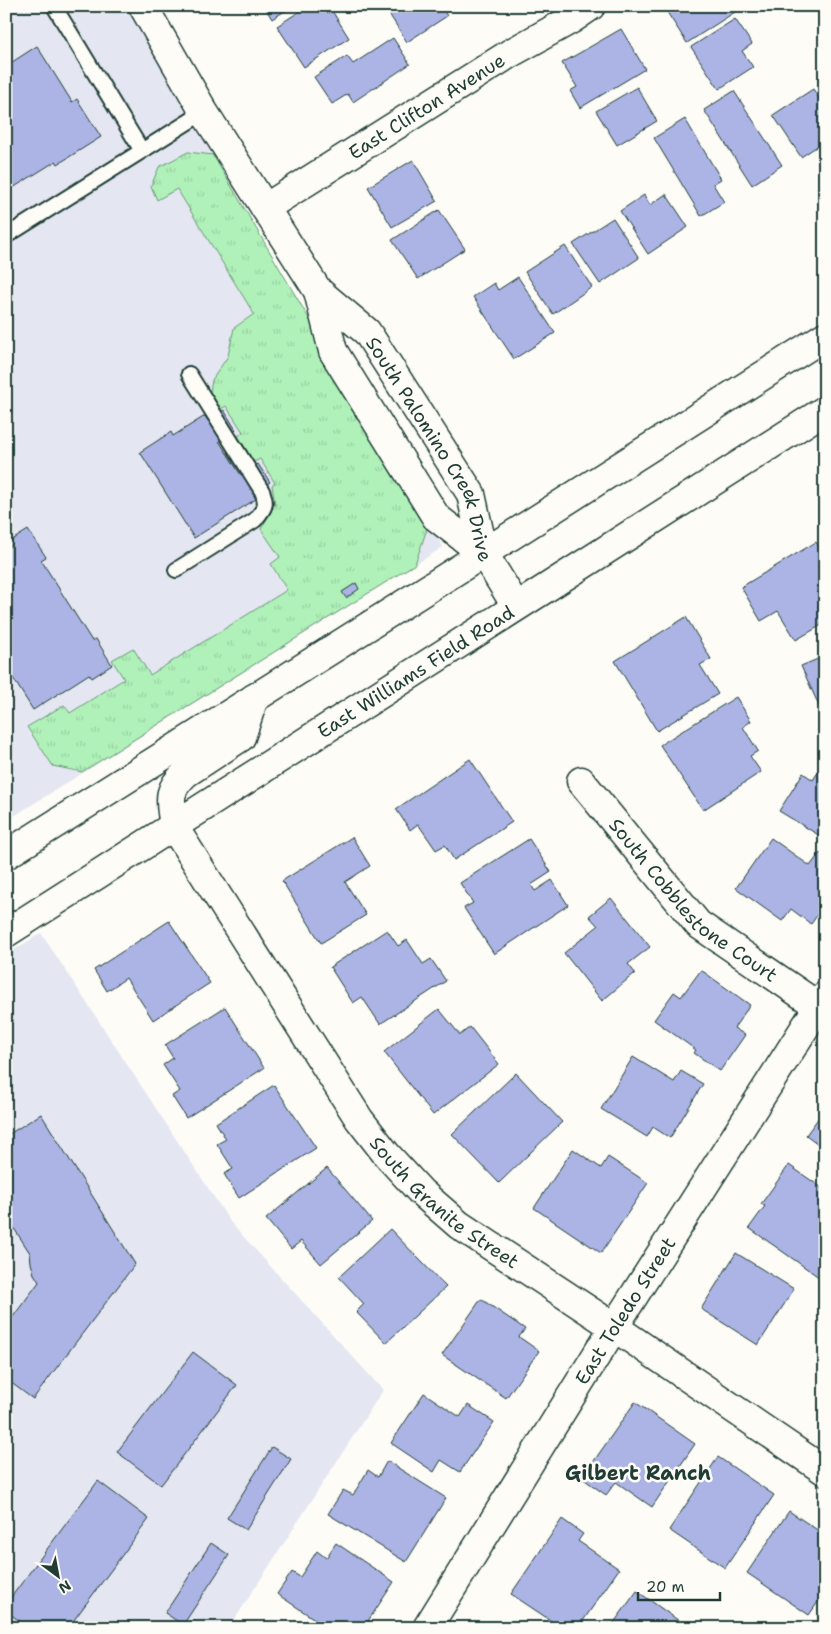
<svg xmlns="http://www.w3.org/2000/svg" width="831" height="1634" font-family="'Shantell Sans',sans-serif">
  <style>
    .built { fill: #e4e6f1 }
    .grass { fill: url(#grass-tufts); stroke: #689776 }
    .building { fill: #abb4e4; stroke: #1f3d34 }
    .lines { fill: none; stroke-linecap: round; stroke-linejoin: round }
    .lane-casing { stroke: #1f3d34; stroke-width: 18 }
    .street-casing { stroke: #1f3d34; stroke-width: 31 }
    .secondary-casing { stroke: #1f3d34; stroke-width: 31 }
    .lane { stroke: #fdfcf7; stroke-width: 14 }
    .street { stroke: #fdfcf7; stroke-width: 28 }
    .secondary { stroke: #fdfcf7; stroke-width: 28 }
    .labels { text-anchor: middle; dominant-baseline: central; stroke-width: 5; stroke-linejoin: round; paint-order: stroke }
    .street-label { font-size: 19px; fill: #1f3d34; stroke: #fdfcf7 }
    .neighbourhood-label { font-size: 20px; font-weight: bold; fill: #1f3d34; stroke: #fdfcf7 }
  </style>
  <defs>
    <pattern id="grass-tufts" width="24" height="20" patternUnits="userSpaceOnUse" patternTransform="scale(1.25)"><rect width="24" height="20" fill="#b0f1b9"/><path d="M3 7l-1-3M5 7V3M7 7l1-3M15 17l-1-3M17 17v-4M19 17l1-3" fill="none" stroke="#97d0a0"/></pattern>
  </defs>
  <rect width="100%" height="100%" fill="#fdfcf7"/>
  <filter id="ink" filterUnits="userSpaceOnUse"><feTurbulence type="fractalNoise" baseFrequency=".02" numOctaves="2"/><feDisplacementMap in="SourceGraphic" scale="10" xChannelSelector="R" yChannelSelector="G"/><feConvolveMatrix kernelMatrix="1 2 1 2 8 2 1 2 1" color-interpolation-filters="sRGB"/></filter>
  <g filter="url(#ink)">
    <path class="built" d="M6 6H132L288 289 443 547 6 821Z
      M41 933 231 1223 383 1390 229 1628H6V955Z"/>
    <path class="grass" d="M188 152 213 155 429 523 415 564 82 772 53 766 27 727 64 705 70 713 124 679 112 660 133 648 150 675 287 590 271 564 280 557 261 529 275 504 272 485 275 483 260 459 254 462 238 436 243 432 226 406 221 409 210 392 212 380 228 356 234 328 254 314 177 189 157 200 151 186 159 167Z"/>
    <path class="building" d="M264 6H293L272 19Z
      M308 6H329L349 38 304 67 277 26Z
      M384 6H441L447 16 407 42Z
      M663 6H731L735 12 687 43Z
      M735 19 752 44 742 51 753 67 719 89 691 47Z
      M621 29 645 69 580 108 570 91 577 87 562 63Z
      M393 38 410 64 353 102 348 94 332 104 314 77 347 56 353 64Z
      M37 46 72 102 77 99 101 137 58 164 56 161 8 191 10 194 6 196V66Z
      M637 87 657 121 617 145 596 111Z
      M813 89 825 108V141L801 157 773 115Z
      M734 91 782 165 752 185 704 110Z
      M685 119 721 179 713 184 724 202 701 216 654 138Z
      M413 160 437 201 392 227 368 187Z
      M666 194 688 227 648 254 620 211 644 195 650 205Z
      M439 210 465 249 418 279 392 240Z
      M613 218 639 258 600 284 573 244Z
      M565 246 592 287 553 314 525 272Z
      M518 277 555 333 514 359 473 297 494 283 498 290Z
      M224 410 236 430 219 441 241 475 258 464 270 482 252 493 256 499 194 538 140 452 171 432 173 436 205 416 208 421Z
      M28 530 46 557 41 560 92 641 96 639 112 665 92 678 89 674 33 710 6 667V549L11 546 9 542Z
      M816 542 825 556V623L796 640 778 611 761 621 741 587Z
      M356 583 359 589 346 598 342 592Z
      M686 617 711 659 700 665 718 694 657 731 615 661Z
      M825 656V719L801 666Z
      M736 697 751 721 743 727 758 751 750 756 761 772 703 810 660 745Z
      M470 759 512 822 454 860 445 845 436 850 418 824 410 830 396 809Z
      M825 761V839L779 811 803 773 813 780Z
      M352 837 370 866 345 882 366 915 321 943 282 881Z
      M771 838 810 866 820 853 825 857V904L811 924 791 909 782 921 736 888Z
      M529 839 551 872 531 885 535 891 552 880 568 905 494 954 464 908 473 903 460 883Z
      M611 898 650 947 628 964 635 973 602 1001 564 953 598 926 589 916Z
      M169 921 210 983 153 1020 126 978 107 991 94 970Z
      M387 930 398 946 407 940 423 964 431 959 446 981 380 1024 362 997 353 1003 330 967Z
      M701 970 750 1005 734 1028 745 1035 720 1071 694 1053 696 1050 654 1020 674 992 681 997Z
      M225 1007 264 1068 186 1118 172 1096 180 1091 163 1065 173 1058 165 1045Z
      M439 1009 460 1035 470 1027 499 1064 433 1115 384 1052Z
      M633 1057 674 1082 681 1071 703 1084 670 1138 653 1127 647 1137 601 1109Z
      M516 1073 562 1122 499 1183 452 1134Z
      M274 1085 316 1148 239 1198 224 1174 233 1169 217 1144 226 1139 216 1123Z
      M825 1109V1149L806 1135Z
      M41 1114 135 1264 33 1399 6 1379V1326L39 1282 34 1274 31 1263 30 1253 6 1216V1136Z
      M573 1149 601 1168 608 1157 648 1183 601 1253 534 1208Z
      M789 1165 825 1190V1277L823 1280 749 1228 765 1206 761 1204Z
      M327 1168 372 1221 321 1264 301 1241 291 1249 266 1219Z
      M390 1229 446 1287 386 1343 356 1312 364 1304 339 1277Z
      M736 1253 794 1289 758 1345 701 1309Z
      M481 1299 525 1329 519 1337 539 1351 506 1398 442 1355Z
      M193 1352 237 1385 161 1485 117 1452Z
      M424 1393 460 1417 468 1405 494 1422 460 1472 441 1460 434 1472 391 1443Z
      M635 1402 695 1444 652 1507 616 1482 606 1495 582 1478Z
      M272 1447 291 1459 246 1530 227 1518Z
      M718 1457 774 1495 725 1568 669 1530Z
      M387 1461 446 1498 406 1562 328 1514 343 1490 353 1495 368 1470 378 1477Z
      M98 1481 149 1519 68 1628H55L53 1626 52 1628H29L6 1611V1604Z
      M789 1511 825 1535V1592L809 1615 747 1573Z
      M562 1519 583 1534 578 1541 619 1569 578 1628H562L511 1594Z
      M211 1543 229 1555 183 1625 165 1613Z
      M336 1543 394 1582 368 1621 370 1622 365 1628H328L277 1594 292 1572 300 1577 317 1551 326 1558Z
      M637 1591 689 1628H610Z"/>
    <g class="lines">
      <g class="lane-casing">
        <path id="lane" d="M54 6 142 151
          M6 236 204 112
          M176 570 255 520C264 509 268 505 262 491L189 374"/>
      </g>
      <g class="street-casing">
        <g id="street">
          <path d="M143 6 204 112 318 291 333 351 436 517 484 554"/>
          <path id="s1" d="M265 208 509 54 572 19 591 6"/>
          <path id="s2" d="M318 291 367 332 471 494 484 554 516 606"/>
          <path id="s3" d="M581 781 698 924 818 1006"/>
          <path id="s4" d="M174 827 359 1119 387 1155 421 1192 459 1225 614 1327 825 1471"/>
          <path id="s5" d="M427 1628 614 1327 825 996"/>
        </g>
      </g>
      <g class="secondary-casing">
        <g id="secondary">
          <path d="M174 827C171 802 165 792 186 773L241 737 254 698"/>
          <path d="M6 855 440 581 825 336"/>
          <path id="s6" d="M6 933 825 410"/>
        </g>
      </g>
      <use href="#lane" class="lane"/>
      <use href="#street" class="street"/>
      <use href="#secondary" class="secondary"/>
    </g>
  </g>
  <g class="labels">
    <g class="street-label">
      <text stroke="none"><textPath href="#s1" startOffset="191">East Clifton Avenue</textPath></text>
      <text stroke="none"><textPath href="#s2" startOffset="198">South Palomino Creek Drive</textPath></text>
      <text stroke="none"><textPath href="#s6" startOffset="486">East Williams Field Road</textPath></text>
      <text stroke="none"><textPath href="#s3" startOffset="165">South Cobblestone Court</textPath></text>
      <text stroke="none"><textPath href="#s4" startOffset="466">South Granite Street</textPath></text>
      <text stroke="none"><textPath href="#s5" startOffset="374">East Toledo Street</textPath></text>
    </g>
    <g class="neighbourhood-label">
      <text x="638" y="1473">Gilbert Ranch</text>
    </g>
  </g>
  <rect width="831" height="1634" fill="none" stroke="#fdfcf7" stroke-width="25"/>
  <rect x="12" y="12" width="806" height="1609" fill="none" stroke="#1f3d34" stroke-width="2" filter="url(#ink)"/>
  <g transform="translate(58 1576) rotate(148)" stroke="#fdfcf7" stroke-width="4" paint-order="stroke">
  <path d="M0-4L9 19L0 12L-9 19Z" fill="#1f3d34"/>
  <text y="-8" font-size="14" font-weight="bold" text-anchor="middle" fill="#1f3d34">N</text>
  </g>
  <path d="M638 1592v8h82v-8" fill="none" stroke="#1f3d34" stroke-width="2.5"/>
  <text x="646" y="1592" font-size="15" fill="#1f3d34" stroke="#fdfcf7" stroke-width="4" paint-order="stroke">20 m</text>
</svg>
